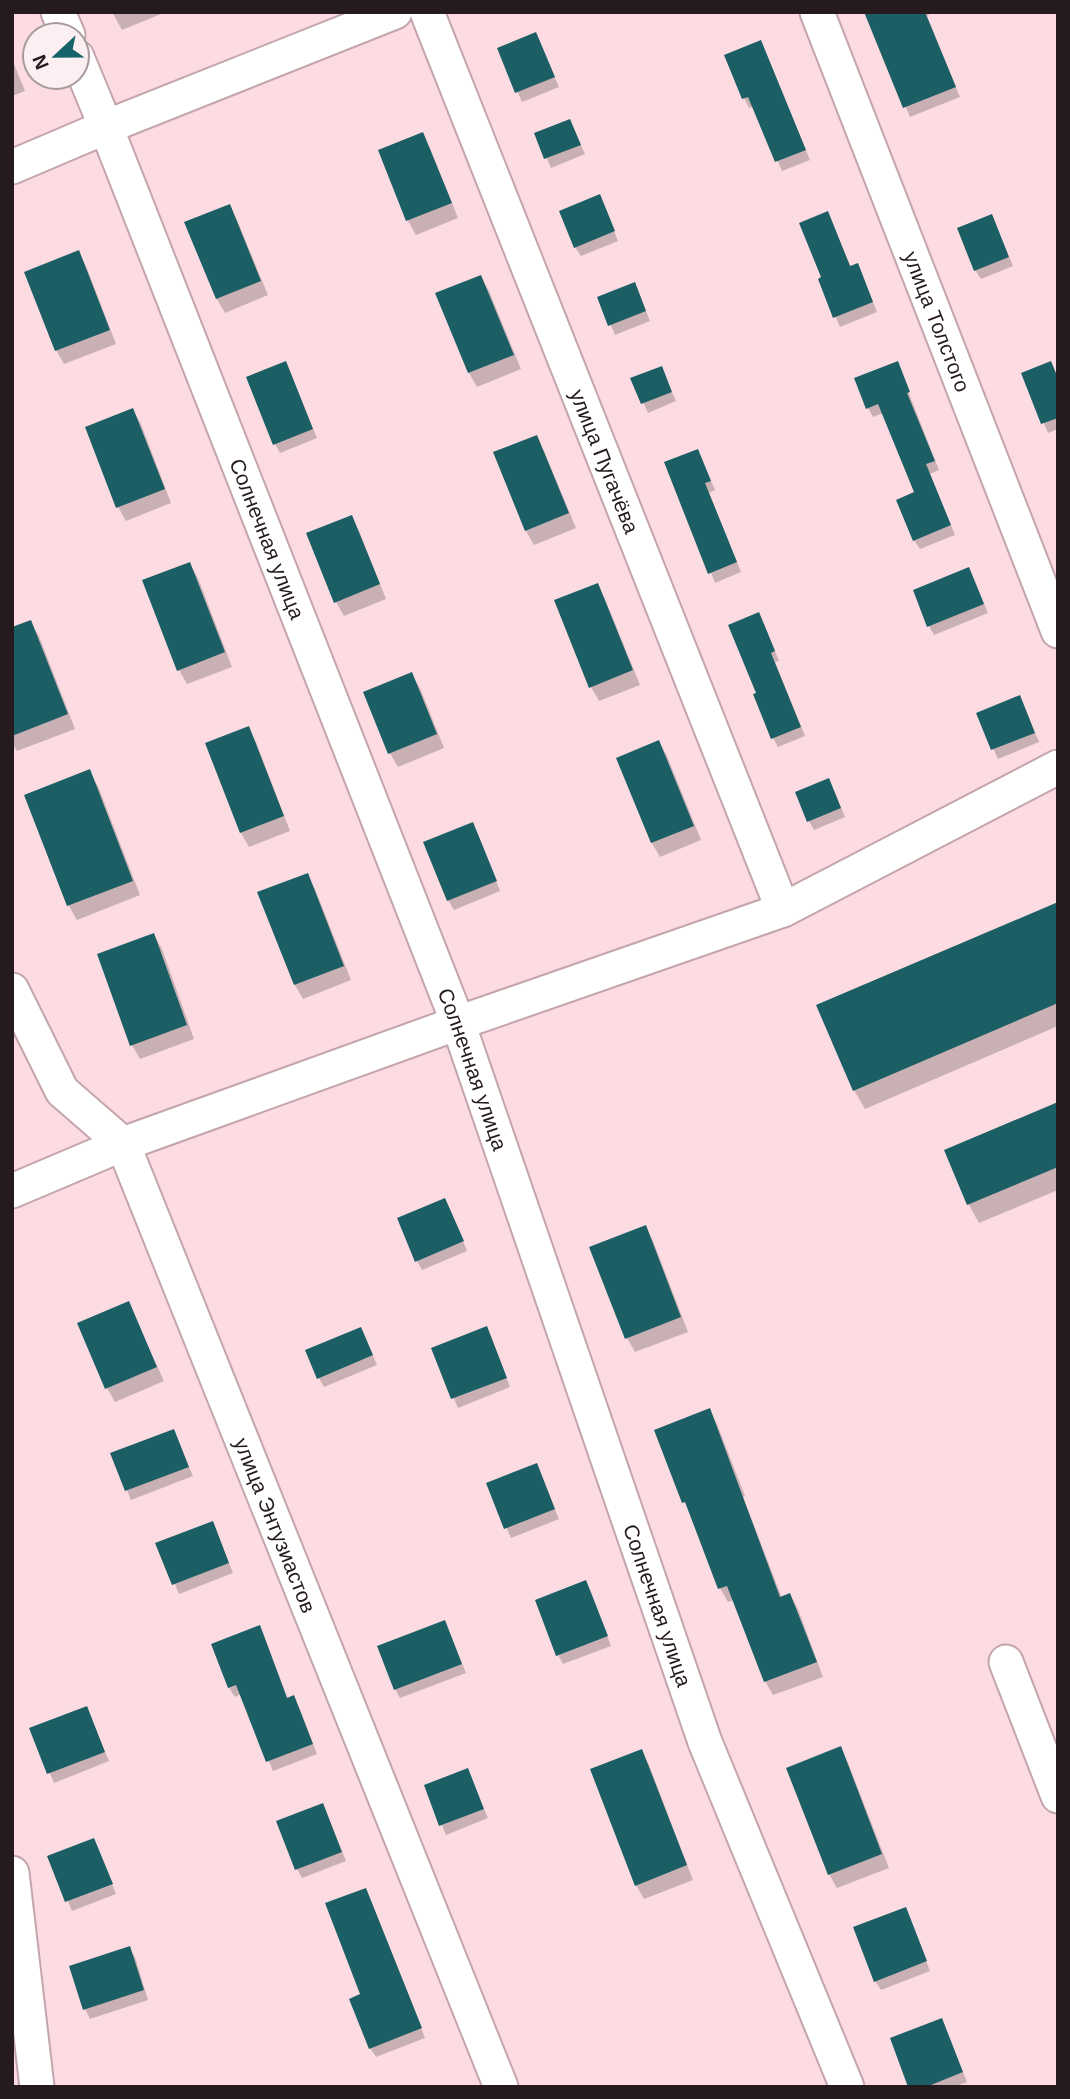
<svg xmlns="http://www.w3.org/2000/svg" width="1070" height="2099" font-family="Arial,sans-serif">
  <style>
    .shadow { fill: #0003 }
    .building { fill: #1b5e64 }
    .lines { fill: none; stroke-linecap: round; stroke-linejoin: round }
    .minor-casing { stroke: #c3a5ab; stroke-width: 37 }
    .minor { stroke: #fff; stroke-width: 33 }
    .labels { text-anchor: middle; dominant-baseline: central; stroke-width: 7; stroke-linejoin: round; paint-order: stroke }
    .street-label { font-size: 21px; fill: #251a1d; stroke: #fceff1 }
  </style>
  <rect width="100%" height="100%" fill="#fcdce2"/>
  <path class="shadow" d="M112 12H160L161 14 122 30Z
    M866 12H933L927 16 960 97 910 117Z
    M536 34 559 87 522 102 499 49Z
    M761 42 810 160 782 171 754 106 749 108 744 98 727 56Z
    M12 59 25 91 12 96Z
    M570 121 585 154 551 168 536 134Z
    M422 134 430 148 458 218 416 235 408 221 380 151Z
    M229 206 237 220 268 295 225 313 217 299 187 223Z
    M604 206 618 241 581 256 575 247Z
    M827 213 851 267 862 274 877 312 840 327 820 280 824 278Z
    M996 226 1013 266 981 279 975 270Z
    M78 252 86 266 116 344 64 364 56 350Z
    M481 277 489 291 521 369 477 387 469 373 438 294Z
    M639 293 650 321 615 335 599 298Z
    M897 363 939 470 930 474 955 535 920 549 914 540 916 493 884 413 873 417 868 408Z
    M661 368 676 401 648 413 633 379Z
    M290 372 317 438 280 453 275 444Z
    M1023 374 1058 378V429L1048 433Z
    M133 410 141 424 171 503 126 521 118 507Z
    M536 437 544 451 576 528 534 545 526 531 495 453Z
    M702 460 715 490 709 493 741 572 715 583 667 463Z
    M351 517 359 531 386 599 344 616 336 602Z
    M190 564 198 578 232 667 187 684 179 670Z
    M974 579 988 613 934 635 929 626Z
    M597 585 605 599 640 685 599 701 591 687 556 601Z
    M30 622 39 636 75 729 17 751 12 743V629Z
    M764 624 779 661 775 662 805 736 778 747 773 738 758 694Z
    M411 674 420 688 444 748 398 767 390 753Z
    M1024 706 1039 742 998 759 978 714Z
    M248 728 256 742 290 831 249 847 241 833 207 744Z
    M659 742 667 756 701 840 660 857 652 843 618 759Z
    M89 772 98 786 140 895 77 920 69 906 27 796Z
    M834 790 845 817 814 830 809 821Z
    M477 833 500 891 454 910 448 900Z
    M307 875 315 889 351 980 303 999 295 985 260 893Z
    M1058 904V1026L865 1109 854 1090Z
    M154 935 162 949 194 1039 140 1059 132 1045Z
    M1058 1104V1190L979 1223 969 1205 946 1151Z
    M450 1209 467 1251 422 1270 417 1261Z
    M645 1227 653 1241 688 1332 635 1352 627 1338 592 1248Z
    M128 1303 164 1381 115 1402 107 1388Z
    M491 1337 510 1387 458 1408 433 1349Z
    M365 1338 377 1365 324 1387 319 1378Z
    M709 1410 717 1424 745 1496 743 1497 782 1598 790 1595 798 1609 823 1677 773 1695 765 1681 734 1600 728 1602 720 1588 656 1431Z
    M173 1431 193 1476 131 1500 112 1454Z
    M536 1465 559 1519 511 1538 488 1484Z
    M217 1533 233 1573 179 1594 158 1544Z
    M591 1592 611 1646 563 1664 558 1655Z
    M449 1631 466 1673 400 1698 395 1689Z
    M264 1636 288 1699 293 1697 299 1707 317 1754 273 1771 241 1694 235 1697 229 1688 213 1645Z
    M86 1708 109 1761 54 1783 31 1729Z
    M840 1749 848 1763 889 1868 837 1888 829 1874Z
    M641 1751 649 1765 693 1880 644 1899 636 1885Z
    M467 1770 488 1818 446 1835 426 1786Z
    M323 1805 346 1861 302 1878 297 1869Z
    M94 1840 116 1894 72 1911 50 1857Z
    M370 1899 425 2038 376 2057 370 2048 362 1995Z
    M910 1918 930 1971 881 1990 875 1981Z
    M129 1948 135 1957 148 2000 90 2019 85 2009Z
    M942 2020 967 2082 954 2087H910Z"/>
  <path class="building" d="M864 12H925L956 87 903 108Z
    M536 32 555 77 515 93 497 48Z
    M761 40 806 150 775 162 748 97 742 99 724 55Z
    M570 119 581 145 544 159 534 133Z
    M423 132 452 203 406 221 378 150Z
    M600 194 615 231 574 248 559 211Z
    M230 204 261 281 216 299 184 222Z
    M828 211 850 266 858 263 873 302 833 318 818 279 821 277 799 223Z
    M992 214 1009 257 974 271 957 228Z
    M79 250 110 330 55 351 24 272Z
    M481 275 514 355 468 373 435 293Z
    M635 282 646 311 608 326 597 297Z
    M286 361 313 429 273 445 246 377Z
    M898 361 910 392 907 393 935 461 926 464 951 525 913 541 896 500 914 492 878 404 866 409 854 378Z
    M1051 361 1058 378V418L1041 424 1021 373Z
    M662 366 672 392 641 404 630 378Z
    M133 408 165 489 116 508 85 427Z
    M537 435 569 513 525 531 493 452Z
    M698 449 711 481 705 483 737 562 708 574 664 462Z
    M352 515 380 584 334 603 306 533Z
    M190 562 225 652 177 671 142 580Z
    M969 567 984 604 927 627 913 590Z
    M598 583 633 670 589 688 554 600Z
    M759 612 775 651 771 653 801 727 771 739 753 694 756 693 728 625Z
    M31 620 68 714 12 736V627Z
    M412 672 437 734 388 754 363 692Z
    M1020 695 1035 733 991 750 976 713Z
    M249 726 284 816 240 833 205 743Z
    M659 740 694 826 651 843 616 758Z
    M90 769 133 881 67 906 24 795Z
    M829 778 841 808 807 822 795 792Z
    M473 822 497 881 447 901 423 842Z
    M308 873 344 966 294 985 257 892Z
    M1058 902V1003L853 1091 816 1005Z
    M154 933 187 1025 130 1046 97 954Z
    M1058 1102V1167L967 1205 944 1150Z
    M445 1198 464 1241 415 1262 397 1218Z
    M646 1225 681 1317 625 1339 589 1247Z
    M129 1301 157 1367 105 1389 77 1323Z
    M487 1326 507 1378 451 1399 431 1348Z
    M361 1327 373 1355 317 1379 305 1350Z
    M710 1408 780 1597 790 1593 817 1662 764 1682 727 1586 718 1589 685 1502 682 1503 654 1430Z
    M174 1429 189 1467 125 1491 110 1453Z
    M537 1463 555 1509 504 1529 486 1483Z
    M213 1521 229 1563 172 1585 155 1543Z
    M586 1580 608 1636 556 1656 535 1600Z
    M445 1620 462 1664 394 1690 377 1646Z
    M260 1625 287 1698 294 1695 313 1744 266 1762 236 1685 228 1688 211 1644Z
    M87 1706 105 1752 47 1774 29 1728Z
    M841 1746 882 1854 828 1875 786 1768Z
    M642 1749 687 1865 635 1886 590 1769Z
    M468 1768 484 1809 439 1826 424 1785Z
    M323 1803 342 1852 295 1870 276 1821Z
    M94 1838 113 1884 65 1902 47 1856Z
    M366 1888 422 2028 369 2049 349 1999 360 1994 325 1903Z
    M906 1907 927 1961 874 1982 853 1927Z
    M130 1946 144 1990 83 2010 69 1966Z
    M942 2018 963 2072 926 2087H908L890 2038Z"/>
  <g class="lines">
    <g class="minor-casing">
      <g id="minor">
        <path d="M58 12 68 35"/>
        <path id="s1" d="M427 12 783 910"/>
        <path id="s2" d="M817 12 1058 631"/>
        <path id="s3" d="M77 57 106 127 458 1023 705 1742 847 2087"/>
        <path d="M12 167 106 127 395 12"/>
        <path id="s4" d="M12 990 62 1091 123 1144 501 2087"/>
        <path d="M12 1191 123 1144 458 1023 783 910 1058 767"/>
        <path d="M1006 1662 1058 1796"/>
        <path d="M12 1873 37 2087"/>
      </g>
    </g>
    <use href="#minor" class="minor"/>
  </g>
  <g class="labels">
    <g class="street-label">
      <text stroke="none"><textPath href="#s2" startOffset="332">улица Толстого</textPath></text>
      <text stroke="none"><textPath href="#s1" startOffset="483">улица Пугачёва</textPath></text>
      <text stroke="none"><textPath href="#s3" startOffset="518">Солнечная улица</textPath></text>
      <text stroke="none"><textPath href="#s3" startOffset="1087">Солнечная улица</textPath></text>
      <text stroke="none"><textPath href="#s4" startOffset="604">улица Энтузиастов</textPath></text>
      <text stroke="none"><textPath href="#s3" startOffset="1654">Солнечная улица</textPath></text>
    </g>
  </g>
  <rect width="1070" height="2099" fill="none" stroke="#251a1d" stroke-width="28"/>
  <g transform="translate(56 56) rotate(248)"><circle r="33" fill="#fceff1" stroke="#a69a9c" stroke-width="2"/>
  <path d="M0-5L12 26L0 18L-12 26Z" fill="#16646b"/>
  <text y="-10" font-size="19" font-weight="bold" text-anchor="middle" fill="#251a1d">N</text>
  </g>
</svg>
